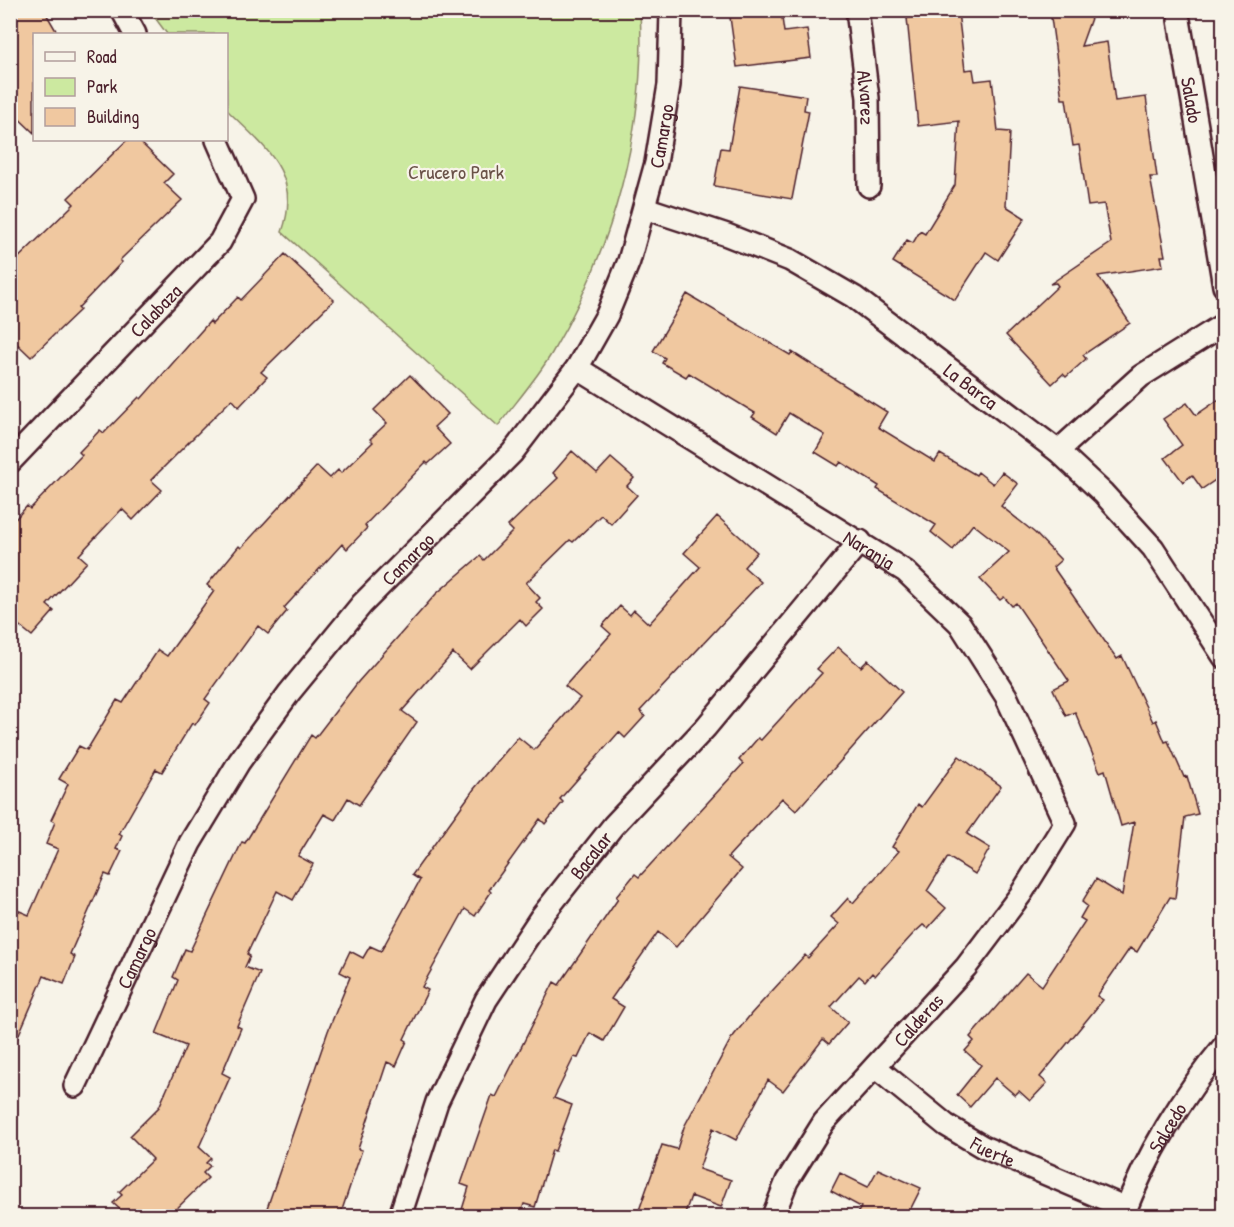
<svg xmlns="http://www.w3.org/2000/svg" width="1234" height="1227" font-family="'Patrick Hand',sans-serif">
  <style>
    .green { fill: #cce9a0; stroke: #8b8466; stroke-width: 1.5 }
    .building { fill: #f0c8a0; stroke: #4a1f2b; stroke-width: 1.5 }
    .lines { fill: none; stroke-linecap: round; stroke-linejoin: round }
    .street-casing { stroke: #4a1f2b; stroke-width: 26 }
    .street { stroke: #f7f3e8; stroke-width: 21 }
    .labels { text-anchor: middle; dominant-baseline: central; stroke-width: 4.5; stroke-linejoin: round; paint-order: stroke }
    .street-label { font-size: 20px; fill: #4a1f2b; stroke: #f7f3e8 }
    .park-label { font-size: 20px; fill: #6a5248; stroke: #f7f3e8 }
  </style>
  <rect width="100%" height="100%" fill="#f7f3e8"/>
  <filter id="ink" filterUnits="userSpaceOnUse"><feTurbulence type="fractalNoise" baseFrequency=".0167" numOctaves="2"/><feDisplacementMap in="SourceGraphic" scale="12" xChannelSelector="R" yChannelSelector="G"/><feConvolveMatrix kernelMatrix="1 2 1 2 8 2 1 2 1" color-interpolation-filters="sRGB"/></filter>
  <g filter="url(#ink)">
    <path class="green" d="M150 11H640C647 129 612 251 552 353 537 378 516 402 498 426L282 232C303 173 264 147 227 110L226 34H167Z"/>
    <path class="building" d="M19 10H44L58 34H34V133L10 110V15Z
      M1050 10H1094L1081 46 1107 42 1115 101 1146 97 1157 177H1150L1165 256H1161L1163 266 1098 276 1130 323 1083 355 1086 359 1066 377 1063 374 1052 384 1006 335 1058 286 1056 283 1050 284 1111 243 1104 204 1088 206 1079 145 1073 146 1066 99H1062Z
      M781 11 784 32 807 29 811 58 737 67 730 17Z
      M958 12 965 70 973 69 975 81 992 79 998 131 1010 132 1006 206 1025 218 998 260 986 252 955 300 893 262 907 240 913 243 920 231 925 234 955 185 959 121 918 126 907 18Z
      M740 86 806 96 804 110 809 111 792 199 714 186 721 148 729 149Z
      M127 140H138L173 174 164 183 182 200 120 260 122 262 78 308 80 310 31 357 10 337V266L74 204 68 198Z
      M285 254 334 300 261 372 267 377 239 407 232 399 151 480 162 490 133 520 122 509 79 555 87 562 47 605 54 611 32 636 10 618V525L27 506 30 509 82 455 79 452 100 430 104 433 139 397 141 399 210 321 212 324 238 297 241 300Z
      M687 294 790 355 792 352 887 412 878 427 935 462 940 454 976 475 978 472 993 484 1002 472 1018 484 1001 506 1035 533 1061 560 1053 567 1117 659 1122 656 1153 722 1156 720 1165 742 1168 741 1184 777 1187 776 1198 814 1185 817 1175 898 1170 897 1137 952 1130 948 1097 996 1103 1000 1040 1077 1047 1083 1030 1101 1019 1091 1015 1095 995 1078 970 1107 957 1095 981 1065 965 1051 974 1041 970 1037 1026 973 1042 986 1085 921 1080 918 1087 906 1082 902 1096 879 1122 895 1134 822 1121 826 1105 770 1100 772 1075 712 1066 716 1053 689 1069 681 1016 603 1012 606 1004 597 1000 600 980 579 1009 552 973 524 953 550 931 532 936 525 877 489 879 486 841 462 838 466 815 452 825 435 789 413 777 433 752 417 755 413 689 373 686 377 662 363 665 358 653 351Z
      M410 375 448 414 434 427 450 444 428 464 426 462 365 525 367 528 347 549 342 544 284 608 287 611 268 634 258 626 205 699 210 703 195 725 192 723 162 772 156 769 119 834 122 836 116 849 122 851 110 876 105 874 70 954 75 957 64 984 44 976 10 1055V907L29 915 58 849 46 844 55 822 51 820 68 784 59 779 79 746 87 750 117 700 123 703 158 650 167 656 214 591 207 585 239 546 241 548 317 466 330 478 338 470 341 473 373 442 370 439 387 423 374 410Z
      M1224 396V474L1202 489 1192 475 1183 482 1165 458 1182 445 1163 419 1187 403 1196 415Z
      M572 451 597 473 611 458 634 478 627 486 637 495 611 524 601 515 573 542 570 540 526 583 540 598 536 602 543 609 526 626 520 619 470 669 453 653 402 711 417 722 359 805 348 798 335 820 324 814 298 856 313 864 293 900 277 891 247 954 250 956 245 967 260 973 237 1026 241 1028 222 1073 230 1077 199 1147 211 1158 206 1163 210 1166 203 1173 208 1178 169 1216H127L113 1203 122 1195 119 1192 153 1159 130 1136 159 1107 186 1046 156 1034 178 980 173 977 185 949 190 951 242 842 245 843 311 735 315 738 358 682 436 594 480 556 484 560 513 531 508 526 558 478 553 473Z
      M717 516 757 552 744 567 761 582 640 711 645 716 625 738 619 732 560 799 563 802 545 824 540 819 489 890 491 892 475 916 465 909 422 987 428 990 404 1039 407 1041 396 1066 387 1062 358 1149 362 1150 340 1216H284L266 1211 328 1031 350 977 340 972 350 951 363 958 370 946 381 951 420 880 412 875 474 789 518 737 534 750 580 698 565 686 611 634 602 626 620 606 630 615 634 610 649 624 700 567 684 553Z
      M838 647 861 667 868 660 902 692 796 811 782 798 728 857 742 869 676 947 658 932 611 999 624 1007 604 1041 590 1033 578 1058 574 1057 554 1098 572 1105 555 1151 552 1150 535 1207 524 1204 520 1216H460L469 1187 461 1184 492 1095 496 1097 554 982 559 985 618 899 616 897 635 874 639 877 743 764 739 760 758 738 761 740 822 673 817 669Z
      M959 756 1001 786 967 834 990 848 975 874 948 857 927 891 946 908 928 928 923 925 913 934 875 976 872 973 865 981 859 976 831 1007 848 1022 829 1044 823 1039 783 1091 768 1080 736 1140 713 1128 699 1169 731 1180 721 1207 691 1196 684 1216H637L662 1145 677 1149 684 1127 731 1039 751 1014 805 955 808 958 839 924 831 917 848 898 853 903 899 851 892 847 918 804 922 807Z
      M878 1169 921 1188 907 1216H856L861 1207 831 1191 840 1173 868 1187Z"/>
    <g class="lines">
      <g class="street-casing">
        <g id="street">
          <path d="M122 10 135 34"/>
          <path id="s1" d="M857 10 868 98 869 186"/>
          <path id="s2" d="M1179 20 1224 286"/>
          <path id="s3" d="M645 208 727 235 790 260 854 297 1058 451 1103 493 1153 548 1224 657"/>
          <path id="s4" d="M577 368 905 571 960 624 1006 696 1065 823 1021 894 966 967 824 1122 787 1181 773 1216"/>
          <path d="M1058 451 1141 376 1224 324"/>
          <path id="s5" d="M10 462 220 242 243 199 217 140"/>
          <path id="s6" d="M875 1067 946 1125 983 1147 1126 1208"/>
          <path id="s7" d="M75 1086 190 843 239 762 289 693 362 604 512 453 577 368 607 315 629 261 656 163 669 85 671 10"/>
          <path id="s8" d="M400 1216 437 1102 486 1000 541 917 613 826 706 727 860 541"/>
          <path id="s9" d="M1123 1216C1146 1156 1182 1096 1224 1046"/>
        </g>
      </g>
      <use href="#street" class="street"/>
    </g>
  </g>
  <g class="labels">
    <g class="street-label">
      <text stroke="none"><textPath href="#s1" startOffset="88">Alvarez</textPath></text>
      <text stroke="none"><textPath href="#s2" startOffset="81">Salado</textPath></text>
      <text stroke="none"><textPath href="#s7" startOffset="1132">Camargo</textPath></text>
      <text stroke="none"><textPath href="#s5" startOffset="210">Calabaza</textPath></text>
      <text stroke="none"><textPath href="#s3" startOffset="375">La Barca</textPath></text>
      <text stroke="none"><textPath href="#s4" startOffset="344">Naranja</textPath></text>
      <text stroke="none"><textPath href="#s7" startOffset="628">Camargo</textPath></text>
      <text stroke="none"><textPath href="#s8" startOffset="412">Bacalar</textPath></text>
      <text stroke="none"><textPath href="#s7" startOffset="142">Camargo</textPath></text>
      <text transform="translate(918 1020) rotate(-48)">Calderas</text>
      <text stroke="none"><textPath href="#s9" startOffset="99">Salcedo</textPath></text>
      <text stroke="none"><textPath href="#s6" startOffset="146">Fuerte</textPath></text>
    </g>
    <g class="park-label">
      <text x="456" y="171">Crucero Park</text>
    </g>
  </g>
  <rect width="1234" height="1227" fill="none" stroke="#f7f3e8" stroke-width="36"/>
  <rect x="18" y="18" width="1198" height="1191" fill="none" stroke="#4a1f2b" stroke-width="2" filter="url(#ink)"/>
  <rect x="33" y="33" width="195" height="108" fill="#f7f3e8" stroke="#b29e9c" stroke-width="1.5"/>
  <rect x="45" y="52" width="30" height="9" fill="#f7f3e8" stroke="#b29e9c" stroke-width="1.5"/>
  <text x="87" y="63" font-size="18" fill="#4a1f2b">Road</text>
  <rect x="45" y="78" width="30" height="18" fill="#cce9a0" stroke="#b29e9c" stroke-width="1.5"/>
  <text x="87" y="93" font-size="18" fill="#4a1f2b">Park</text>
  <rect x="45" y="108" width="30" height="18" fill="#f0c8a0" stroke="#b29e9c" stroke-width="1.5"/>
  <text x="87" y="123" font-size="18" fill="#4a1f2b">Building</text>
</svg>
